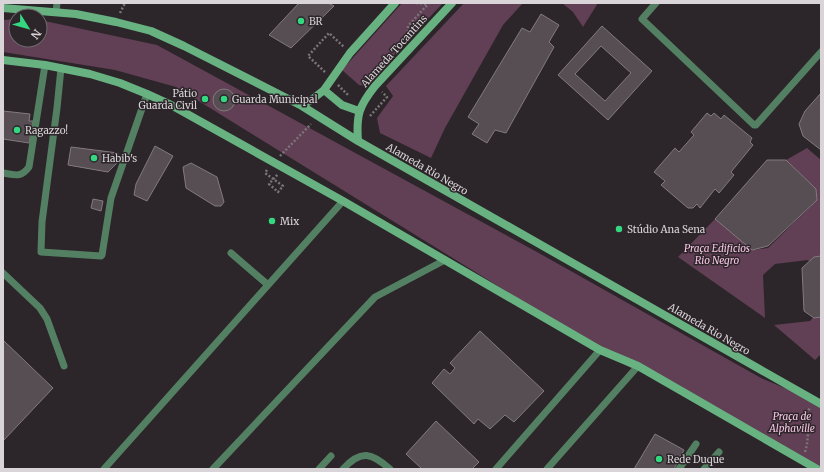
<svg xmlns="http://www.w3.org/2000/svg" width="824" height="472" font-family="Merriweather,serif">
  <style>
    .green { fill: #613f55 }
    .building { fill: #564e53; stroke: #837a7f; fill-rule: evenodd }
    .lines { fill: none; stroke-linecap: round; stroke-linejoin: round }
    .path { stroke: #7b7578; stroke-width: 2.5; stroke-dasharray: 2 2; stroke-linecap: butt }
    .lane { stroke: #538062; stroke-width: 7 }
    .secondary { stroke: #68b282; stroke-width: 8 }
    .poi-dot { fill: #34d881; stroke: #2c2529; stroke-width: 1.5 }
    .labels { text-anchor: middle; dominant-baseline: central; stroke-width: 3; stroke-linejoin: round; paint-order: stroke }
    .poi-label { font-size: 10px; fill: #d9d4d7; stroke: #2c2529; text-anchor: start }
    .street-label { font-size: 10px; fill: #d9d4d7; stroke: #2c2529 }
    .park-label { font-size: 10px; font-style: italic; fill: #f9c5e6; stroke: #2c2529 }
  </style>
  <rect width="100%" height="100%" fill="#2c2529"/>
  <path class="green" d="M402 3H443L365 86 359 85 342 70Z
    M464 3H523L503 25 445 128 431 158 380 133 377 118 393 96 386 86Z
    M562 3H598L583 27 573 12Z
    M16 19V40H40V20L157 45 537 252 761 378 813 400 821 405V467L802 461 657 377 629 367 176 87 115 70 3 52V20Z
    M807 148 821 160V272L808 260 775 264 763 275 765 318 678 257 715 219 752 250 768 248 817 200 816 189 786 160Z
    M821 309V354L815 360 774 325 810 321Z"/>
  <path class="building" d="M299 3H328L334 6 291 48 269 35Z
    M541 14 559 25 549 42 554 47 506 133 495 130 487 143 472 134 479 124 468 117 522 28 530 32Z
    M602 26 652 71 608 120 558 75ZM601 46 631 73 605 101 575 74Z
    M213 100a11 11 0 1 1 22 0a11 11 0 1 1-22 0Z
    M821 93V150L803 136 799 124 805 111Z
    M3 111 30 114 29 121H33L29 143 3 139Z
    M707 113 711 116 714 113 721 119 724 115 752 138 750 142 753 145 731 172 734 175 719 193 715 189 700 208 697 204 693 208H688L661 185 665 181 654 172 675 148 679 152 694 135 691 132Z
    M155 146 173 156 147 201 134 195 136 184Z
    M71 147 118 153V162L108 172 68 165Z
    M767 160H786L816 189 817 200 768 246 752 250 715 219Z
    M191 163 217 177 224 202 221 206H215L186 188 183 167Z
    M93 199 103 201 101 211 91 208Z
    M821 256V317L814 318 804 311 802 268 814 257Z
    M480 331 544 391 514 422 505 415 490 429 478 419 474 424 432 383 444 369 450 374 455 368 450 363Z
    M3 340 53 388 3 441Z
    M436 421 479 462 472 469H422L406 454Z
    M655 434 684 450 674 469H634Z"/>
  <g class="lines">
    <path class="path" d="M416 3 427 4
      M120 13 125 3
      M408 36V26L429 3
      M325 72 308 56 329 33 344 47
      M338 85 349 96
      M370 116 387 97 382 92
      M280 156 311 124
      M267 170 265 173 283 186 278 192 269 184 278 174
      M805 452 807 444 808 434 804 427V421L810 407"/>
    <path class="lane" d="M656 3 642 19 754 125H756L821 52
      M56 12 57 3
      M61 68 57 108 42 222 41 252 101 256 102 255 111 198 147 94
      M3 173C15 175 21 178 29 167L45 65
      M231 253 267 284
      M3 273 40 308 47 319 64 366
      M104 469 343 201
      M213 469 375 297 445 260
      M319 469 331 456
      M343 469C361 449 372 453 390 469
      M496 469 600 350
      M547 469 638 366
      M679 469 696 444
      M704 469 719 452"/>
    <path class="secondary" d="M3 8 76 14 116 22 151 31 184 46 302 106 358 141 821 404
      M3 60 45 65 90 74 120 83 147 94 171 105 343 201 600 350 638 366 817 469
      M324 90 342 105 359 111
      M302 106 314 98 324 90 350 53 395 3
      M358 141C356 115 359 106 375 86L452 3"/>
  </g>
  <g class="poi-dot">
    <circle cx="301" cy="21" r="4"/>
    <circle cx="205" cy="99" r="4"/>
    <circle cx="224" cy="99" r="4"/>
    <circle cx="17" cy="130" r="4"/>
    <circle cx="94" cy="158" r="4"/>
    <circle cx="272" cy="221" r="4"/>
    <circle cx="619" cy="229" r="4"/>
    <circle cx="659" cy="459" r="4"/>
  </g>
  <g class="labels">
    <g class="poi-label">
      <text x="309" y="21">BR</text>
      <text x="197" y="93" text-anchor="end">Pátio<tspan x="197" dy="12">Guarda Civil</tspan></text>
      <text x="232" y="99">Guarda Municipal</text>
      <text x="25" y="130">Ragazzo!</text>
      <text x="102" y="158">Habib's</text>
      <text x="280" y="221">Mix</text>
      <text x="627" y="229">Stúdio Ana Sena</text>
      <text x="667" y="459">Rede Duque</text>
    </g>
    <g class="street-label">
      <text transform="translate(394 51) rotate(-48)">Alameda Tocantins</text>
      <text transform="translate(427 169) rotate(30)">Alameda Rio Negro</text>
      <text transform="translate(709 329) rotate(30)">Alameda Rio Negro</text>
    </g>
    <g class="park-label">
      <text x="717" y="248">Praça Edificios<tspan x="717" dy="12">Rio Negro</tspan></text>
      <text x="792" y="416">Praça de<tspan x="792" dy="12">Alphaville</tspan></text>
    </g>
  </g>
  <rect width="824" height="472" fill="none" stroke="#d9d4d7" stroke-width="8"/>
  <g transform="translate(28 28) rotate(127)"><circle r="19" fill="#2c2529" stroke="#716b6f"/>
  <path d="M0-3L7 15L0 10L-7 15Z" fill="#34d881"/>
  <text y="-6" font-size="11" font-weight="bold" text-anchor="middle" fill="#d9d4d7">N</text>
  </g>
</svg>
